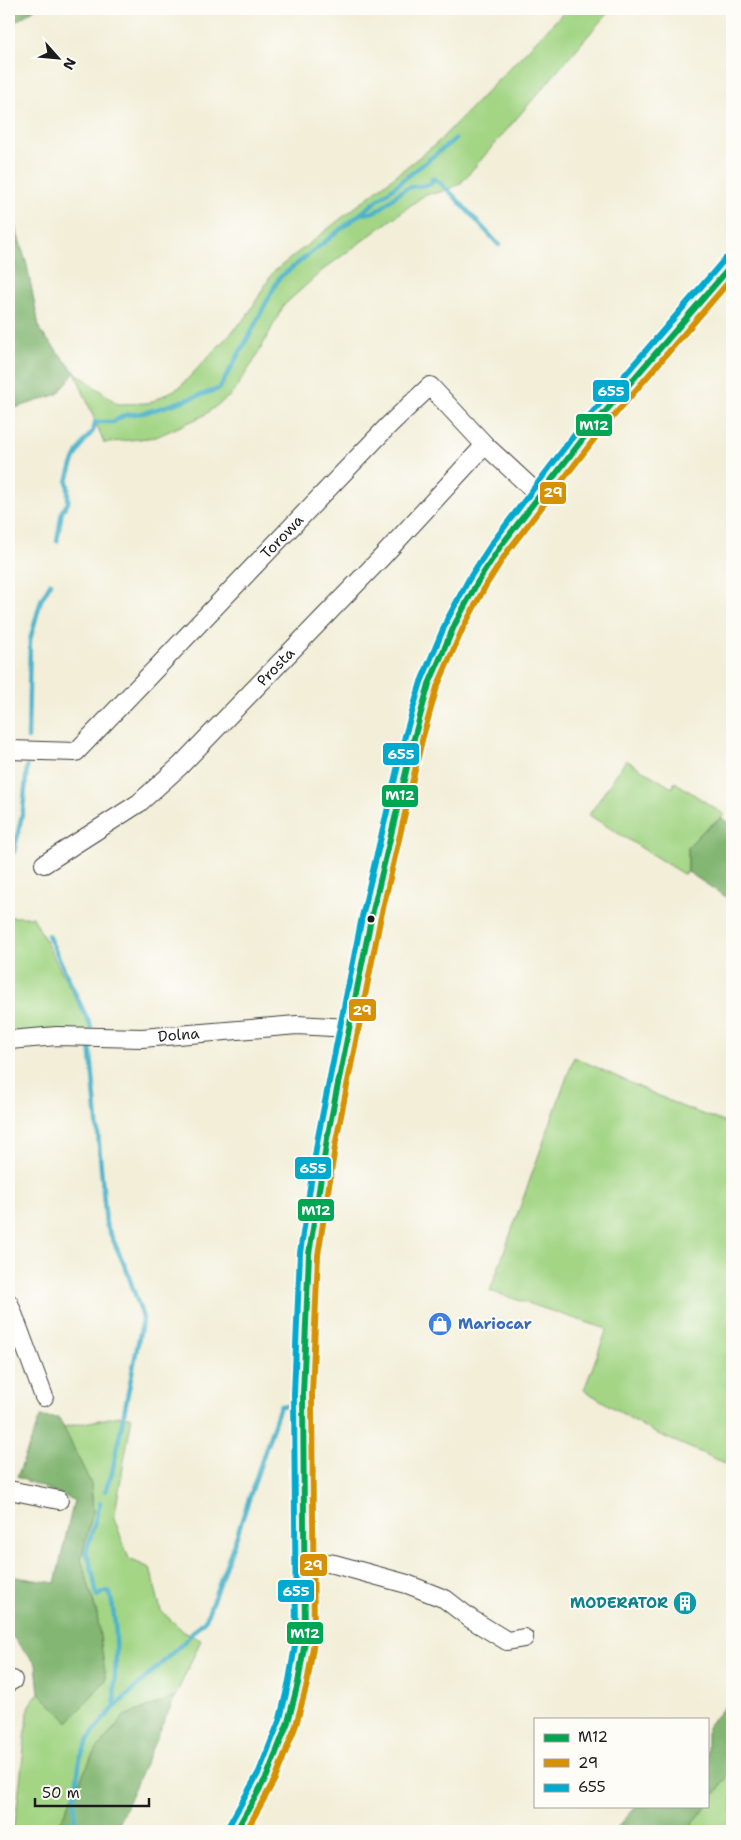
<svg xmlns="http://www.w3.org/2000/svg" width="741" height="1840" font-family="'Shantell Sans',sans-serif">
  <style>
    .green { fill: #a3d585; stroke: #607850 }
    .forest { fill: #82b672; stroke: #4f6947 }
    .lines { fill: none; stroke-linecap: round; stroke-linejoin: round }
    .stream { stroke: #4cb3ca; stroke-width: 4.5 }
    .minor-casing { stroke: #3c3c38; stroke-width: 20 }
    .minor { stroke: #fff; stroke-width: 18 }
    .bus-1-casing { stroke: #fdfcf7; stroke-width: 10 }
    .bus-2-casing { stroke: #fdfcf7; stroke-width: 10 }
    .bus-3-casing { stroke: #fdfcf7; stroke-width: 10 }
    .bus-1 { stroke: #00a651; stroke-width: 6 }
    .bus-2 { stroke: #d69104; stroke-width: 6 }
    .bus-3 { stroke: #00a9ce; stroke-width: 6 }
    .bus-dot { fill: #1c1c1c; stroke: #fdfcf7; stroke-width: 2 }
    .labels { text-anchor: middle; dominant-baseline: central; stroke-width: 4; stroke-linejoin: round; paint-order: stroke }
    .street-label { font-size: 15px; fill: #1c1c1c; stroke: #fdfcf7 }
    .shop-label { font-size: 15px; font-weight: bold; fill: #366cbe; stroke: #fdfcf7; text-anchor: start }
    .culture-label { font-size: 15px; font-weight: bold; fill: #0d838f; stroke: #fdfcf7; text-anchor: end }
    .line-badge { stroke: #fdfcf7; stroke-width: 2 }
    .badge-label { font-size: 14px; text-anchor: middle; font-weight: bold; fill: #fff }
  </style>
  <rect width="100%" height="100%" fill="#fdfcf7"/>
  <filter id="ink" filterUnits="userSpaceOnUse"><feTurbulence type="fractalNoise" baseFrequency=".02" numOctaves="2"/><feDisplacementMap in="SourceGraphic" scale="10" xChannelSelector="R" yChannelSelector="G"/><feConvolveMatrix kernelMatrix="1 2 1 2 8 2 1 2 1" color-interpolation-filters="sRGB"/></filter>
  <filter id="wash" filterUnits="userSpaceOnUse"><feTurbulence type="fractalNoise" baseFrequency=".0096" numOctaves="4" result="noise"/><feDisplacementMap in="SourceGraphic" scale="20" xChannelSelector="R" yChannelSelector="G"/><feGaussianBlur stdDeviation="1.12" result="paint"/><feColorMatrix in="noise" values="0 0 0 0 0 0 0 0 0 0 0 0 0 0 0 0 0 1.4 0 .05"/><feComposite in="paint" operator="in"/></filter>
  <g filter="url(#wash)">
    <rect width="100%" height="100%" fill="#f2eed8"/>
    <path class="green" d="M567 9H611L460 184 438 193 426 194 324 269 284 305 254 361 231 395 203 416 156 437 104 443 75 372 118 404 149 403 180 387 247 316 273 272 437 143Z
      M626 760 672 788 675 782 725 815 704 830 688 847V872L683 874 589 815Z
      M9 917H33L93 1032 9 1034Z
      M574 1057 683 1107 732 1125V1466L651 1431 584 1390 607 1329 490 1291Z
      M120 1416 132 1417 114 1518 129 1559 150 1568 161 1611 184 1632 201 1640 175 1697 124 1716 93 1754 56 1831H12L16 1815 29 1705 39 1693 68 1722 97 1614 81 1559 93 1511 91 1484 63 1427Z
      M732 1770V1831H688Z"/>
    <path class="forest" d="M9 9H35L9 26Z
      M9 207 27 265 40 331 75 372 58 394 19 407 9 408Z
      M722 818 732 826V901L688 872V847L704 830Z
      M40 1417 59 1418 91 1484 93 1511 81 1559 97 1614 106 1680 68 1722 39 1693 36 1664 9 1633V1576L55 1583 74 1500 17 1477Z
      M175 1697 115 1831H56L93 1754 124 1716Z
      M732 1698V1770L707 1805V1727Z
      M637 1806H706L688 1831H614Z"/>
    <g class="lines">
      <path class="stream" d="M361 213C378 217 389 199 402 191 413 183 426 188 432 183V179H435L451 193 499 245
        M57 541 62 511 68 503V485L67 482C70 468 76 454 84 442 90 432 94 435 95 422H113L125 415 143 413 164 407 219 389 249 336 279 278 455 139
        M28 738 30 640 41 600 51 583
        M14 852 23 810 27 767
        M48 935 91 1027
        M90 1043 106 1224 127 1271 143 1318 112 1473 105 1491
        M100 1503 86 1553C94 1568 93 1580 97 1596L105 1592 110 1593C114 1612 117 1632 116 1652 116 1672 113 1685 115 1707
        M74 1831 75 1795 80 1758 89 1739 96 1728 115 1707 181 1645 206 1619 237 1535 280 1406 291 1405"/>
    </g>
  </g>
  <g filter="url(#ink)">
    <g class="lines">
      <g class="minor-casing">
        <g id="minor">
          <path id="s1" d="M9 750 76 752 389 425 430 386 485 445 539 495"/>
          <path id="s2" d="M44 864 139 803 180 766 382 557 485 445"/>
          <path id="s3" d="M9 1040 57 1036 142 1038 297 1025 349 1028"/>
          <path d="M9 1303 44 1397"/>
          <path d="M9 1490 59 1500"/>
          <path d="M305 1560 334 1564 407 1584 445 1599 471 1619 507 1641 524 1638"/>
          <path d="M9 1682 13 1680"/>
          <path d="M236 1831 267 1776 288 1722 298 1683 305 1641 303 1394 305 1319 309 1254 327 1139 371 919 414 738 429 684 455 624 477 583 500 547 592 427 732 265"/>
        </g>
      </g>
      <use href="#minor" class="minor"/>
      <g class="bus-1-casing">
        <path id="bus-1" d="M236 1831 267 1776 288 1722 298 1683 305 1641 303 1394 309 1254 327 1139 371 919 414 738 429 684 455 624 477 583 500 547 592 427 732 265"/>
      </g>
      <g class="bus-2-casing">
        <path id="bus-2" d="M246 1831 275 1779 296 1725 307 1684 314 1641 312 1394 318 1255 336 1141 380 921 422 740 437 687 463 628 485 587 507 552 599 433 732 278"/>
      </g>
      <g class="bus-3-casing">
        <path id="bus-3" d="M228 1827 259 1772 280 1719 289 1681 296 1640 294 1394 300 1253 318 1137 362 917 405 736 421 682 447 620 469 579 493 542 585 421 725 259"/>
      </g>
      <use href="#bus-1" class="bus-1"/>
      <use href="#bus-2" class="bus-2"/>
      <use href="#bus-3" class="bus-3"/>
    </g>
  </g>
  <defs>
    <g id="shop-disc" transform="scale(1.25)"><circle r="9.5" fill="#3f7fe0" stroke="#fdfcf7"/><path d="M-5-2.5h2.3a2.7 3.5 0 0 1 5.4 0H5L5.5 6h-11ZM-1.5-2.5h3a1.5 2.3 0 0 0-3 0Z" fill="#fff"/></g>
    <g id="building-disc" transform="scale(1.25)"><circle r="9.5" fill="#0f9aa8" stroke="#fdfcf7"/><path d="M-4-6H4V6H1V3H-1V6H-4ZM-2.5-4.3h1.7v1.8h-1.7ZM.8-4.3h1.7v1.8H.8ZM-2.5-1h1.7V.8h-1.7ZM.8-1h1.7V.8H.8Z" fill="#fff"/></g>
  </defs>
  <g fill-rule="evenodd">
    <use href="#shop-disc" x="440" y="1324"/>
    <use href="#building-disc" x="685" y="1603"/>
  </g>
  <circle class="bus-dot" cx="371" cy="919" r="4.5"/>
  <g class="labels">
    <g class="street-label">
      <text stroke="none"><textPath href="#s1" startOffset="365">Torowa</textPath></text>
      <text stroke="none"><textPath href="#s2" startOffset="306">Prosta</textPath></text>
      <text stroke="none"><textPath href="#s3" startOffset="170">Dolna</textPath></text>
    </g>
    <g class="shop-label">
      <text x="458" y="1324">Mariocar</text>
    </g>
    <g class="culture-label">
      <text x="668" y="1603">MODERATOR</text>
    </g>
  </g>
  <g class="line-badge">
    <rect x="592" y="379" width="38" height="24" rx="5" fill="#00a9ce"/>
    <rect x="575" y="413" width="38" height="24" rx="5" fill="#00a651"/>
    <rect x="539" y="481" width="28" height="24" rx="5" fill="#d69104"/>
    <rect x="382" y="742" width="38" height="24" rx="5" fill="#00a9ce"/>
    <rect x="381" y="784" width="38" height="24" rx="5" fill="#00a651"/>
    <rect x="348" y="998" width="29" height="24" rx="5" fill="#d69104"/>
    <rect x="294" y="1156" width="38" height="24" rx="5" fill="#00a9ce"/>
    <rect x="297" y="1198" width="38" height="24" rx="5" fill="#00a651"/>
    <rect x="299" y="1553" width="29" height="24" rx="5" fill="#d69104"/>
    <rect x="277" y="1579" width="38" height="24" rx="5" fill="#00a9ce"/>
    <rect x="286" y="1621" width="38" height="24" rx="5" fill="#00a651"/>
  </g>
  <g class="badge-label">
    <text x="611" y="396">655</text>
    <text x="594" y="430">M12</text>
    <text x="553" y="497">29</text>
    <text x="401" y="759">655</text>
    <text x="400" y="800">M12</text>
    <text x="362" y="1015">29</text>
    <text x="313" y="1173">655</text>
    <text x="316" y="1215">M12</text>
    <text x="313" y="1570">29</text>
    <text x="296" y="1596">655</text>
    <text x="305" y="1638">M12</text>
  </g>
  <rect width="741" height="1840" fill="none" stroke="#fdfcf7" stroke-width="30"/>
  <rect x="534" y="1718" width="175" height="90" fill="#fdfcf7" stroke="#a3a29f"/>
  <rect x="544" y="1734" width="25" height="8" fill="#00a651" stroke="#a3a29f"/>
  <text x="578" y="1742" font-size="15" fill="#1c1c1c">M12</text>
  <rect x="544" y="1759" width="25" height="8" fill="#d69104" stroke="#a3a29f"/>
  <text x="578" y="1768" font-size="15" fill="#1c1c1c">29</text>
  <rect x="544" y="1784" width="25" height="8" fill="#00a9ce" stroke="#a3a29f"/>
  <text x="578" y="1792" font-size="15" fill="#1c1c1c">655</text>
  <g transform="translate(58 58) rotate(117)" stroke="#fdfcf7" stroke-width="4" paint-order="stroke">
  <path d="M0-4L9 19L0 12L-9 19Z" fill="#1c1c1c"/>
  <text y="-8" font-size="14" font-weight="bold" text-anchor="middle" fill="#1c1c1c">N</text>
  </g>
  <path d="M35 1798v8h114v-8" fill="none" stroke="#1c1c1c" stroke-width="2.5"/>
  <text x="42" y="1798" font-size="15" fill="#1c1c1c" stroke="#fdfcf7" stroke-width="4" paint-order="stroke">50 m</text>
</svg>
